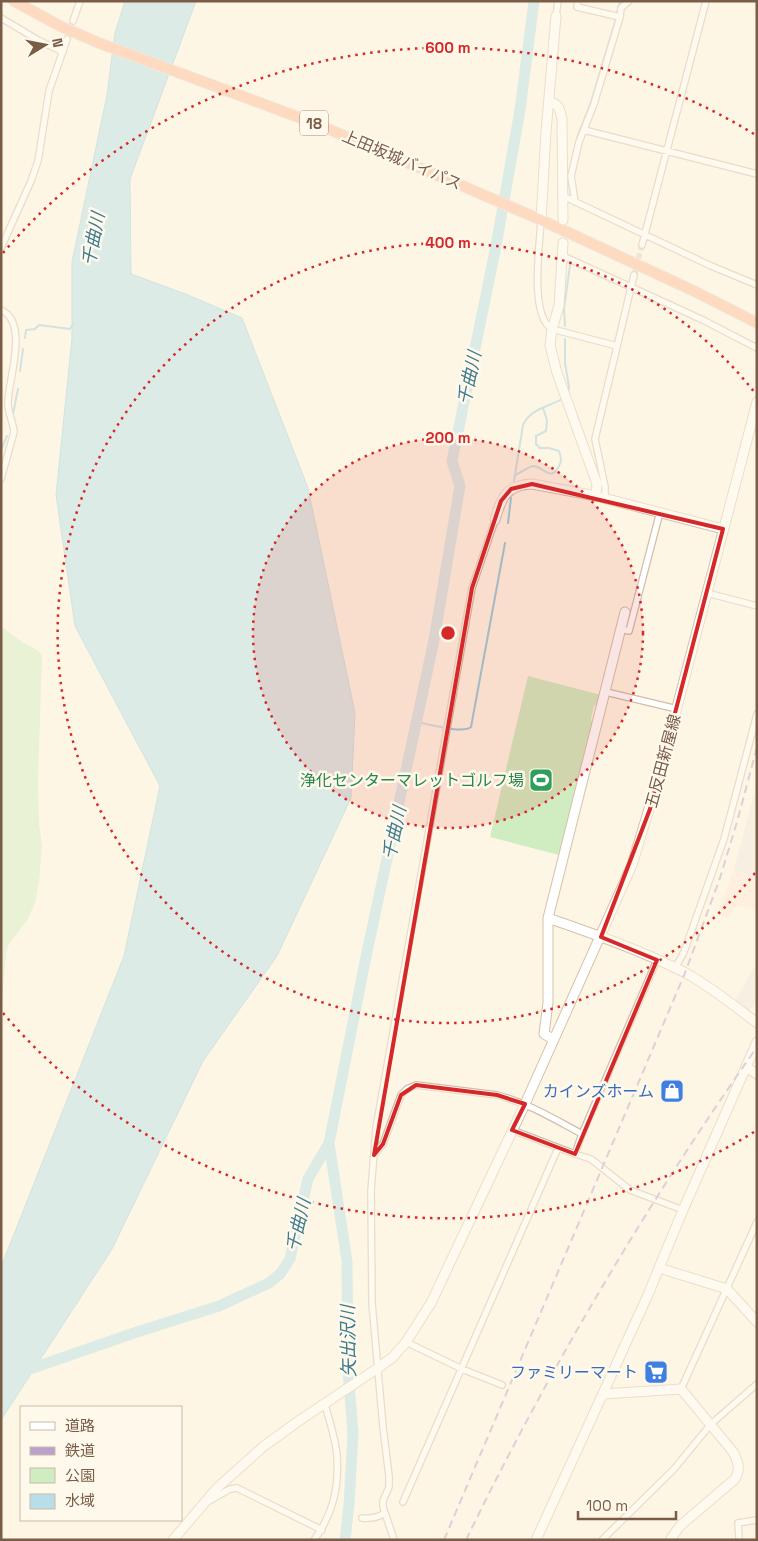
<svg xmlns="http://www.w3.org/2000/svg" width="758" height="1541" font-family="'Space Grotesk','Noto Sans JP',sans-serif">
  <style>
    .commercial { fill: #ffe6d7 }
    .industrial { fill: #ede7df }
    .green { fill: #d0edc1 }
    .water { fill: #b7dee9; stroke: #9ccddc }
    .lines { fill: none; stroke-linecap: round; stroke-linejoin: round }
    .stream { stroke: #9ccddc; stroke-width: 2 }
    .river { stroke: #b7dee9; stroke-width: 11 }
    .street-tunnel { stroke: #ddd0bd; stroke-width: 5.5; stroke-dasharray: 5.5 3; stroke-linecap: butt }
    .street-casing { stroke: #d1bea9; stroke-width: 8 }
    .secondary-casing { stroke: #d6c1a9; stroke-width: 11 }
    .highway-casing { stroke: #dfd8d3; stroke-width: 12 }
    .street { stroke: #fff; stroke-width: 5.5 }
    .secondary { stroke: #fff; stroke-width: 9 }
    .highway { stroke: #fdb996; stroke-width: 10 }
    .rail { stroke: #baa1c9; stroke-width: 2; stroke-dasharray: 8 5; stroke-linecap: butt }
    .marked { fill: none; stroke: #d62828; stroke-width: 4; stroke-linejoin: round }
    .ring { fill: none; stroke: #d62828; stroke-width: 2.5; stroke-dasharray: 2.5 5 }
    .labels { text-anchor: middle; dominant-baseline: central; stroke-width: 5; stroke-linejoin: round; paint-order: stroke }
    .shield { fill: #fff9ec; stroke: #a18c78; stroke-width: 1 }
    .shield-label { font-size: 15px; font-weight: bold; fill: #795d47 }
    .street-label { font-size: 16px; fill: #795d47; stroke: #fff9ec }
    .leisure-label { font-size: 16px; fill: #27864d; stroke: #fff9ec; text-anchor: end }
    .shop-label { font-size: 16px; fill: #366cbe; stroke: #fff9ec; text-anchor: end }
    .water-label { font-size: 18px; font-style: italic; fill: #3f7b8f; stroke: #fff9ec }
    .centre { fill: #d62828; stroke: #fff9ec; stroke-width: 2.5 }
    .ring-label { font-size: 15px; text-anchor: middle; font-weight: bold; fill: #d62828; stroke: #fff9ec; stroke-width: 5; stroke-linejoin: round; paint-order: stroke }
  </style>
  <rect width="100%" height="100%" fill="#fef6e4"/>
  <path class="commercial" d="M734 869 757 879V913L749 907H735L728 919 718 912Z"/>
  <path class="industrial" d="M757 784V879L734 869Z
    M757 963V1002L747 1013 734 1002Z"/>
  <path class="green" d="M1 626 22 642 39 651 42 656 38 780 39 823 42 847 39 881 35 903 27 920 9 944 6 953 1 1011Z
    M528 676 601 695 598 704 594 706 591 719 592 722 559 855 490 837Z"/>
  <path class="water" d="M125 1H196L130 179 131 274 188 295 242 318 308 488 355 713 351 798 277 956 203 1061 112 1249 1 1420V1267L124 956 160 786 75 626 56 495 72 338V262L107 95 115 33Z"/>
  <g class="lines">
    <path class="stream" d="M617 14 620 1
      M571 196 568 177 578 135 591 102 616 19
      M565 326 564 309 570 265
      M25 338 26 330 35 329 39 325 70 329 73 324
      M565 339V363L569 387 568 395
      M20 371 23 349
      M13 414 18 389
      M1 450 7 436
      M515 475C521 473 528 467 533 466 543 466 551 483 559 466 562 461 561 457 559 451L549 448H540L536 444V436L546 431 547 420 543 408
      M514 481 523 425C530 409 548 407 562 399
      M508 523 511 498
      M417 722C429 724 462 734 471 727L505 543"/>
    <path class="river" d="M329 1143 347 1261 348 1370 353 1433 349 1505 345 1540
      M1 1379 134 1333 219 1306 269 1283 280 1274 290 1259 308 1179 329 1143 367 952 434 640 460 486 452 461 496 246 520 110 534 1"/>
    <path class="street-tunnel" d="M634 275 642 245"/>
    <g class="street-casing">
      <path id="street" d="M556 16 558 1
        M620 17 621 8 629 1
        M1 18 38 40 63 52
        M73 21 80 1
        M584 130 757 174
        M563 196 709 265 757 285
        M575 202 571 176 579 142 594 104 620 17 577 7 578 1
        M541 220C540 243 529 316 552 329L617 346
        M642 245 706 1
        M1 248 31 181 38 161 49 91 67 39
        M563 256 703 320 757 348
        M1 310C29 322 9 378 8 401 7 411 13 421 14 432L1 479
        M605 499V487L595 439 634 275
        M707 593 757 606
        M620 629 629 631 660 512
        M606 692 677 709
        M675 968 684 952 724 839 757 714
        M512 1130 575 1154 591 1159 630 1190 683 1210
        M575 1154 582 1134 657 960
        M374 1155 383 1144 401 1095 407 1089 416 1085 497 1095C528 1103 554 1119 582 1134
        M406 1342 462 1369 502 1385
        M681 1389 757 1222
        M209 1501 230 1489 237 1488 322 1530
        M403 1502 558 1148
        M362 1518C371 1519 377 1518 385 1513
        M314 1540C333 1514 339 1488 337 1456 336 1439 329 1421 325 1404
        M394 1540 383 1507V1501L389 1487V1476L383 1427 372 1303 371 1191 376 1128 472 588 495 520
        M602 1540 674 1469 711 1424 757 1384
        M739 1540 738 1523 757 1520"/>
    </g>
    <g class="secondary-casing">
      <path id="secondary" d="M549 102C559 103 560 110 562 119L563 220
        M541 220 546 132 556 16
        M563 243 559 306 552 329 550 345 557 373 597 484 596 496
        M495 520C501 498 506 485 532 484L596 496 723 529
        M548 918C594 934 640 950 684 972 710 986 733 1005 757 1023
        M553 1039 544 1034 548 1003V918L625 612
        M747 1068 757 1074
        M659 1268 727 1289 757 1322
        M603 1394 681 1389 734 1453C738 1463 741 1469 735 1479L680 1526 670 1540
        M173 1540 217 1488 264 1446 300 1420 378 1368 393 1357 406 1342 431 1303 525 1104 632 865 659 776 757 402
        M536 1540 647 1297 683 1210 757 1042"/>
    </g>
    <g class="highway-casing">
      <path id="highway" d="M14 1 60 26 99 43 314 123 472 190 541 220 694 291 757 323"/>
    </g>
    <use href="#street" class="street"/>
    <use href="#secondary" class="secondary"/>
    <use href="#highway" class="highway"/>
    <path class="rail" d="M444 1540 685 973 720 878 737 822 757 747
      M466 1540C549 1369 648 1202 757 1047"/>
  </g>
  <path d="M0 0H758V1541H0ZM532 484 723 529 650 809 601 937 657 960 575 1154 512 1130 525 1104 497 1095 416 1085 401 1095 383 1144 374 1155 472 588 501 501 511 489Z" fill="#fef6e4" fill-opacity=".55" fill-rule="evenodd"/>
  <path class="marked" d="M532 484 723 529 650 809 601 937 657 960 575 1154 512 1130 525 1104 497 1095 416 1085 401 1095 383 1144 374 1155 472 588 501 501 511 489Z"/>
  <circle cx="448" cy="633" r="195" fill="#d62828" fill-opacity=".12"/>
  <g class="ring">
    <circle cx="448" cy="633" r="195"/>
    <path d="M755 873A390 390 0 1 1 755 393"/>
    <path d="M754 1132A585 585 0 0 1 3 1013M3 253A585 585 0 0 1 754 134"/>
  </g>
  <defs>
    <g id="stadium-square" transform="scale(1.25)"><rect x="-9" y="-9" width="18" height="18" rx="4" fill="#2e9e5b" stroke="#fff9ec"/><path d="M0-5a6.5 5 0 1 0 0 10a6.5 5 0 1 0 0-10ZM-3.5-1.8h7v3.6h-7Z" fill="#fff"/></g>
    <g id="shop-square" transform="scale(1.25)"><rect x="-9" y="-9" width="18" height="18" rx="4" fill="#3f7fe0" stroke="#fff9ec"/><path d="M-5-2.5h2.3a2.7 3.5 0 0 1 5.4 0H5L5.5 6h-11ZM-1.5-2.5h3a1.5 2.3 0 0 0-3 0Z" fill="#fff"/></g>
    <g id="supermarket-square" transform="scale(1.25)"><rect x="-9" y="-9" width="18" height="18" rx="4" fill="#3f7fe0" stroke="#fff9ec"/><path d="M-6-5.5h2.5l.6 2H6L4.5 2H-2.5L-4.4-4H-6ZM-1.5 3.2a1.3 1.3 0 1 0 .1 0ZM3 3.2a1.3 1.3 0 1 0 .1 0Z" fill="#fff"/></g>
  </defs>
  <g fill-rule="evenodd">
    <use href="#stadium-square" x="541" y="780"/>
    <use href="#shop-square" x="672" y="1091"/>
    <use href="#supermarket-square" x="656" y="1372"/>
  </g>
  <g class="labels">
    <rect class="shield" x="300" y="110.5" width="28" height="25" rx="4"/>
    <g class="shield-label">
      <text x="314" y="123">18</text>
    </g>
    <g class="street-label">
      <text transform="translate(402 160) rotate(23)">上田坂城バイパス</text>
      <text transform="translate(663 761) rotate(-75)">五反田新屋線</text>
    </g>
    <g class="leisure-label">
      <text x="524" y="780">浄化センターマレットゴルフ場</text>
    </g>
    <g class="shop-label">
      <text x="654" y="1091">カインズホーム</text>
      <text x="638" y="1372">ファミリーマート</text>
    </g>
    <g class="water-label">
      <text transform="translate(93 239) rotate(-79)">千曲川</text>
      <text transform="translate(469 378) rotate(-78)">千曲川</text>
      <text transform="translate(394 833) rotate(-78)">千曲川</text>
      <text transform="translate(298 1225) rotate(-77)">千曲川</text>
      <text transform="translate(348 1341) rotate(-91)">矢出沢川</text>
    </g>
  </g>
  <circle cx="448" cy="633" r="8" class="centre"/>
  <g class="ring-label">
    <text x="448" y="53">600 m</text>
    <text x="448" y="248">400 m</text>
    <text x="448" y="443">200 m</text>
  </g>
  <rect width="758" height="1541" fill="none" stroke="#795d47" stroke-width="5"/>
  <rect x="20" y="1406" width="162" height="115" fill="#fff9ec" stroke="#c9bbaa"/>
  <rect x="30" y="1422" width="25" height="8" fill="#ffffff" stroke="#c9bbaa"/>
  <text x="65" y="1431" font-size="15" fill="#795d47">道路</text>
  <rect x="30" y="1447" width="25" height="8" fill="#baa1c9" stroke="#c9bbaa"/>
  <text x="65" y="1456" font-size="15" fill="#795d47">鉄道</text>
  <rect x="30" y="1468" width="25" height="15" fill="#d0edc1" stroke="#c9bbaa"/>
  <text x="65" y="1481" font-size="15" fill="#795d47">公園</text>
  <rect x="30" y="1494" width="25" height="15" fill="#b7dee9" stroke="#c9bbaa"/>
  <text x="65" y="1506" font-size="15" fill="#795d47">水域</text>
  <g transform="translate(45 45) rotate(80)" stroke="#fff9ec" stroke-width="4" paint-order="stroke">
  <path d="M0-4L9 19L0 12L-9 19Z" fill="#795d47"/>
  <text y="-8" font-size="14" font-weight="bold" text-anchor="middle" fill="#795d47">N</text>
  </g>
  <path d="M578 1511v8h98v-8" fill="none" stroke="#795d47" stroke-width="2.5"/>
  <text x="586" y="1511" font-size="15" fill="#795d47" stroke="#fff9ec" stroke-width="4" paint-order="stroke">100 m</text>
</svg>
